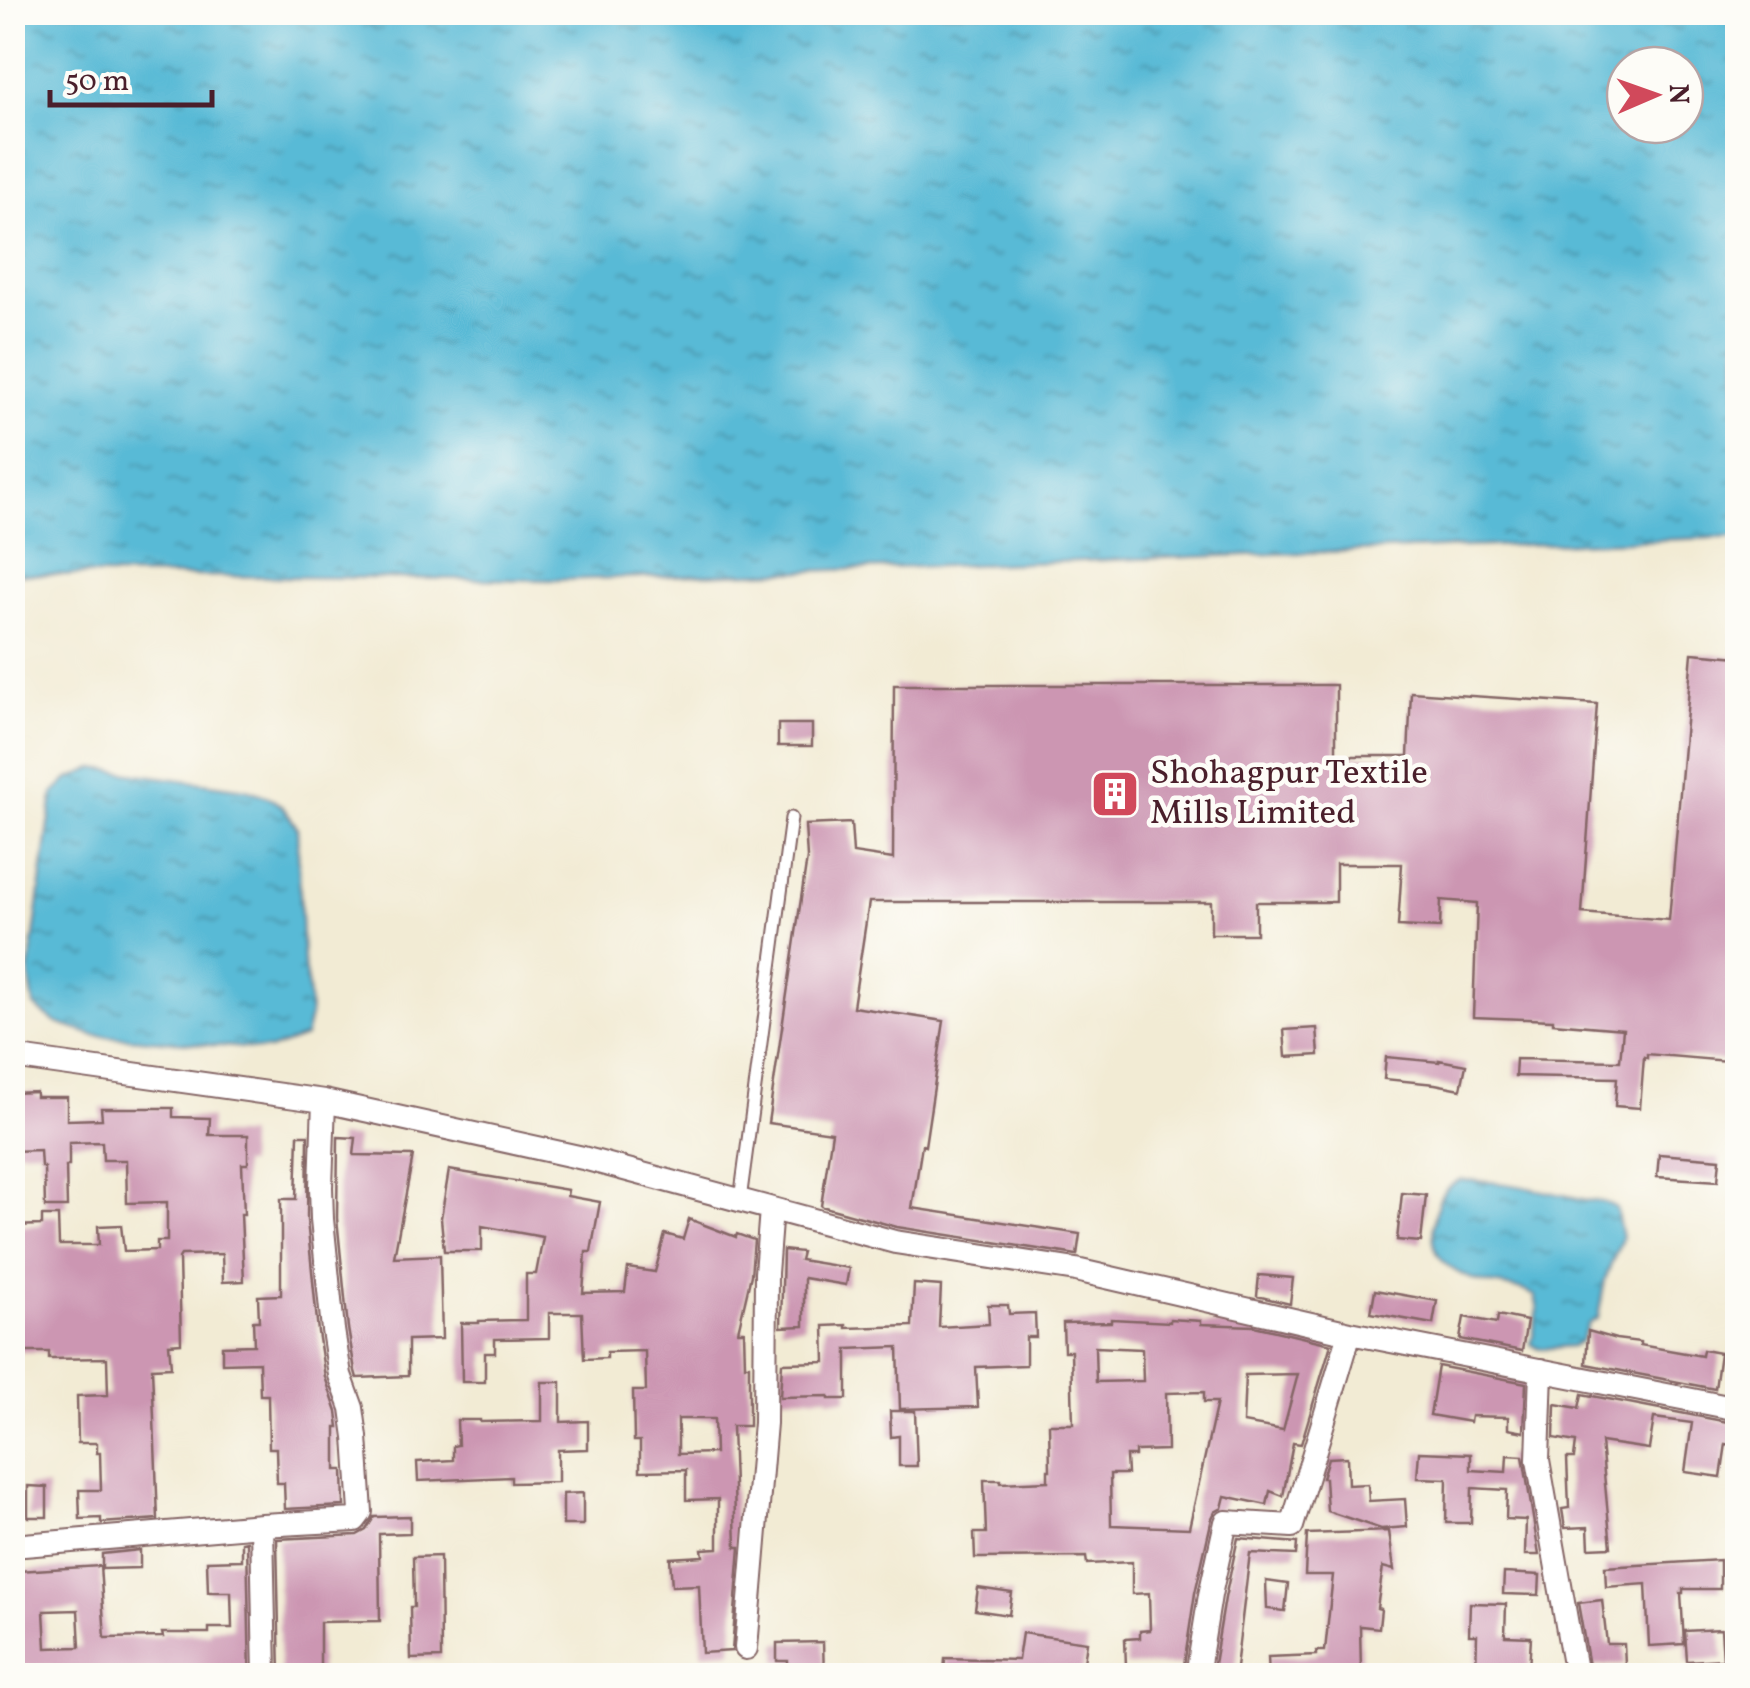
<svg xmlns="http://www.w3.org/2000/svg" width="1750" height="1688" font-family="Vollkorn,serif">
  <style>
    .water { fill: url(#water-ripples); stroke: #516c80; stroke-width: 2.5; fill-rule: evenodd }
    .building { fill: #cc96b2; fill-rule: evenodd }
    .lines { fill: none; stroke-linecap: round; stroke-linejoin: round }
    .lane-casing { stroke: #856666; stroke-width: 15 }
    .street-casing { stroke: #856666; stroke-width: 26 }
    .lane { stroke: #fff; stroke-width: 11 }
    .street { stroke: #fff; stroke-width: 22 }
    .labels { text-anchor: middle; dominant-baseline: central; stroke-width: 9; stroke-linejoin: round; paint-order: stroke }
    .poi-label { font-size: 35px; fill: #4a1f2b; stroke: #fdfcf7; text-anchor: start }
  </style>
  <defs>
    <pattern id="water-ripples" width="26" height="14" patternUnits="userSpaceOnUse" patternTransform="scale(2.5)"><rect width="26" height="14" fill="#58bad6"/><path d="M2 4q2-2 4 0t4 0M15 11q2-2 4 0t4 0" fill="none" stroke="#4b97ae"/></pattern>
  </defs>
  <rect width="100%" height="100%" fill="#fdfcf7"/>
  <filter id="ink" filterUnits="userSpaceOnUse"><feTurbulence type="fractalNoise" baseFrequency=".01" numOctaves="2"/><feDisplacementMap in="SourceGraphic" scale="20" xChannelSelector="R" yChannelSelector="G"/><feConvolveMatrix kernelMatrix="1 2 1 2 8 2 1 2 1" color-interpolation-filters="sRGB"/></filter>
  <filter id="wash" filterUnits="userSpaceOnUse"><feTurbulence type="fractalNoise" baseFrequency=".0048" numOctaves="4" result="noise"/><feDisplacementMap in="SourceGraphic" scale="40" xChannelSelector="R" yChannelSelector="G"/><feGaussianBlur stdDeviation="2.25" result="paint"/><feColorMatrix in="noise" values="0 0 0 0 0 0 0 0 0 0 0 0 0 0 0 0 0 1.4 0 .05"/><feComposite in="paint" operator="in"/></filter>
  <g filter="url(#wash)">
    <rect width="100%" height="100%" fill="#f2ebd4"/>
    <path class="water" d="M13 12 1737 13V537L555 580 13 574ZM1625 65H1685V125H1625Z
      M94 768 246 789 268 797 282 806 297 827 303 960 308 988 310 1016 305 1037 269 1050 93 1035 56 1023 34 1006 29 973 53 794 67 780Z
      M1460 1180C1504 1181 1544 1191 1586 1200 1598 1202 1606 1201 1616 1208L1622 1238 1605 1279 1598 1318 1588 1324 1581 1341 1572 1346 1539 1349 1531 1344 1538 1310 1535 1296C1516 1284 1495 1287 1475 1280 1441 1268 1428 1251 1435 1216 1439 1197 1442 1188 1460 1180Z"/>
    <g id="blocks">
      <path class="building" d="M1692 653 1738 657V1062L1647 1054V1058L1644 1057 1640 1108 1615 1106 1617 1078 1515 1076 1516 1059 1620 1061 1623 1029 1553 1023V1020L1473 1017 1477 903 1441 900 1440 928 1398 926 1402 864H1336V902H1256V934H1211V902H869L853 1007 944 1021 925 1146 922 1145 912 1208 1080 1234 1077 1255 897 1227 821 1206 832 1132 768 1123 807 858 805 825 851 823 853 853 893 859 894 685H1336V756H1408L1411 692 1597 704 1582 913 1669 920Z
        M778 724H812V746H778Z
        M1317 1028 1319 1055 1286 1057 1284 1030Z
        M1386 1057 1439 1062V1060L1466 1065 1461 1089 1435 1084 1384 1079Z
        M36 1092V1097H67V1120L102 1119 101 1108H173V1117L210 1118 209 1135H248V1164H242L244 1214H241L244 1281 223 1282 222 1254 181 1255 179 1258 181 1343 169 1344 171 1367 152 1368 158 1519 101 1523V1518L80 1519 79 1490H101L100 1453H97V1443H78L77 1396 108 1395 107 1358 49 1359V1352H12V1226L42 1225V1216H58L59 1245H99L98 1226 121 1225 124 1251 157 1250V1241H167V1202L127 1203 126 1160H103L102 1142 69 1143V1166H66L67 1207H45L44 1167H41L40 1150 12 1151V1093Z
        M298 1135H308L307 1220 318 1332 325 1377 337 1412 339 1427H336V1470H343L344 1506 285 1509 284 1483H277L276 1448H269L268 1395H260L259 1362 222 1363V1346L254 1345 253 1321H259L258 1296 281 1295V1199H296Z
        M338 1137 356 1138 354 1155 413 1156 394 1257 440 1255 442 1339 408 1340V1376L357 1378 355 1371 348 1328 337 1218Z
        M1659 1154 1720 1159 1718 1181 1657 1177Z
        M449 1170 568 1190 567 1196 600 1202 591 1252H586L583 1293 625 1292 628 1268 655 1272 665 1234 683 1239 689 1219 736 1237 737 1234 754 1240 751 1275 738 1331H744L745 1365H749V1426H732L736 1547H740L732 1651 702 1653 699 1585 672 1586 670 1558 703 1556 702 1549 718 1548V1499L686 1500V1470L640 1471V1441H634L633 1391H646L645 1351 607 1352V1358L584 1359 582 1313H549V1338L495 1339V1353H485V1382H462L461 1323H479V1321L526 1320V1274H536L543 1237 482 1226V1251H444L441 1218ZM678 1419H714L715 1453 678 1454Z
        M1402 1193 1426 1195 1421 1242 1397 1240Z
        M783 1250 802 1252 800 1260 849 1268 846 1285 804 1278V1326L781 1327Z
        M1259 1275 1293 1278 1290 1304 1257 1296Z
        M914 1284 941 1286 939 1327 989 1324 988 1305H1008L1009 1314 1035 1313 1036 1337H1026V1365L976 1367 978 1407 900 1409 898 1347 847 1349V1399H829V1396L780 1397 782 1363 825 1362 824 1326 846 1325V1328L912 1326Z
        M1375 1290 1437 1301 1433 1324 1371 1313Z
        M1498 1315 1527 1321 1522 1351 1460 1339 1464 1317 1497 1323Z
        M1111 1319 1170 1322V1319L1201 1321V1324L1254 1326 1331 1344 1301 1444 1293 1443 1283 1496 1270 1491 1267 1505 1225 1496 1222 1508 1215 1512 1212 1518 1195 1593 1184 1665 1126 1666 1125 1639 1140 1638V1631L1150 1630 1149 1593 1132 1594V1562L1087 1564 1086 1557 975 1558 974 1533H986L984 1480H1001V1483L1048 1481V1470H1050L1049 1424H1073L1071 1351H1064L1063 1323 1111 1322ZM1095 1347 1142 1349 1143 1381 1096 1382ZM1298 1374 1283 1430 1243 1423 1245 1375ZM1204 1392V1402H1217L1189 1528 1111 1525 1110 1474H1127L1126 1456H1135V1451L1167 1450 1166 1393Z
        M1588 1331 1616 1339 1640 1342V1345L1702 1356 1703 1350 1720 1353 1715 1389 1586 1364Z
        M1438 1366 1526 1383 1524 1432 1508 1429V1417L1471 1416 1470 1422 1430 1415Z
        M542 1382H561V1422L588 1421V1449L558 1450V1482L511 1483V1477L418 1481 417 1462 453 1460V1446L458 1445 457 1420H480V1422L542 1421Z
        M1582 1394 1738 1424V1446L1726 1444 1721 1477 1685 1472 1692 1423 1654 1418 1649 1449 1601 1442 1611 1547 1589 1548 1588 1527 1565 1528 1562 1509 1569 1508 1567 1458H1574L1576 1442 1554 1438 1555 1404 1579 1408Z
        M890 1411H915L917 1466H899V1436L891 1437Z
        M1419 1452 1471 1454V1470L1506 1472 1507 1455 1523 1456 1539 1555H1525L1526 1520 1506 1519 1507 1490 1472 1488 1471 1523H1446L1447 1479 1417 1478Z
        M1347 1457 1348 1485 1368 1484 1369 1501 1405 1499 1407 1527 1381 1529 1327 1511 1325 1478H1322L1328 1458Z
        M28 1486 47 1487V1517H28Z
        M583 1493V1525H563V1494Z
        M410 1516V1533L379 1534 380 1621 320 1622V1676H280L277 1539 357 1535 366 1530 374 1517Z
        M1389 1531 1394 1570 1383 1567 1377 1608 1381 1609 1379 1628 1360 1626 1361 1672 1269 1676 1268 1657 1317 1655V1651H1325L1333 1575H1305L1307 1534Z
        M1238 1538 1297 1543 1296 1555 1250 1553 1235 1676H1212L1225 1598Z
        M247 1541 250 1676H54L53 1666 12 1668V1581L18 1580V1571L100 1566 105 1638 163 1637 162 1633H209V1628H232L231 1592H208L207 1561 242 1560V1542ZM78 1610 80 1647 46 1648 44 1611Z
        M140 1550V1568L102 1569V1554Z
        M440 1556 441 1658 411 1659 410 1607H414L413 1557Z
        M1720 1560V1589H1683V1593H1681L1684 1644 1649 1646 1646 1584 1606 1587 1605 1567Z
        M1504 1573 1540 1575 1539 1595 1503 1594Z
        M1266 1581 1288 1584 1285 1611 1267 1609Z
        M978 1588 1012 1593 1009 1615 975 1610Z
        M1602 1600 1607 1644H1624L1625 1664 1589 1666 1578 1603Z
        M1470 1603 1506 1604 1505 1636 1531 1637 1529 1669 1508 1668V1673L1476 1672 1477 1635H1469Z
        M1721 1629 1723 1659 1687 1661 1685 1631Z
        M1022 1633 1087 1642 1082 1676H944L945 1658 1018 1660Z
        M823 1642 824 1676H788V1661H777V1643Z"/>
    </g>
  </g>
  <g filter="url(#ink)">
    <use href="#blocks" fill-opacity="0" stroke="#856666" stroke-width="2.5"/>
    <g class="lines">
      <g class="lane-casing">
        <path id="lane" d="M740 1200 791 818"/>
      </g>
      <g class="street-casing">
        <path id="street" d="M12 1057 324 1101 583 1158 895 1242 1076 1270 1350 1333 1738 1409
          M1541 1370 1538 1460 1576 1676
          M262 1525 265 1676
          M12 1546 262 1525 355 1520 361 1512 356 1437 352 1408 340 1375 333 1330 322 1219 321 1187 324 1101
          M746 1648 765 1423 766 1273 771 1209
          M1197 1676 1210 1595 1226 1522 1292 1526 1350 1333"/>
      </g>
      <use href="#lane" class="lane"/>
      <use href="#street" class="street"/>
    </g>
  </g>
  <defs>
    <g id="building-square" transform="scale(2.5)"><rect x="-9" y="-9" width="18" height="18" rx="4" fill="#d1495b" stroke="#fdfcf7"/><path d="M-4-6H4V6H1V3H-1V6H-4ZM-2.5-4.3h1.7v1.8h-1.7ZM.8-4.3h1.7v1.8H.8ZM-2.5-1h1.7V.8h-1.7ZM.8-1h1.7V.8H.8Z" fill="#fff"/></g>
  </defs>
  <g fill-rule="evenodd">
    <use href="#building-square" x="1115" y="794"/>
  </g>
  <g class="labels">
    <g class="poi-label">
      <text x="1150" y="774">Shohagpur Textile<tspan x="1150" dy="40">Mills Limited</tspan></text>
    </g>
  </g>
  <rect width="1750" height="1688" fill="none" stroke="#fdfcf7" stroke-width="50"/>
  <g transform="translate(1655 95) rotate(88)"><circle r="48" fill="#fdfcf7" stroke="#b5a4a5" stroke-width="2.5"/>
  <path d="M0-8L18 38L0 25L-18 38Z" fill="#d1495b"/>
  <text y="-15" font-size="28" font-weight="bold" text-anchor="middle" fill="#4a1f2b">N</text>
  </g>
  <path d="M50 90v15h162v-15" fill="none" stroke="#4a1f2b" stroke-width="5"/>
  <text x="65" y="90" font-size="30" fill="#4a1f2b" stroke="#fdfcf7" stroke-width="8" paint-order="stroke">50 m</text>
</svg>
